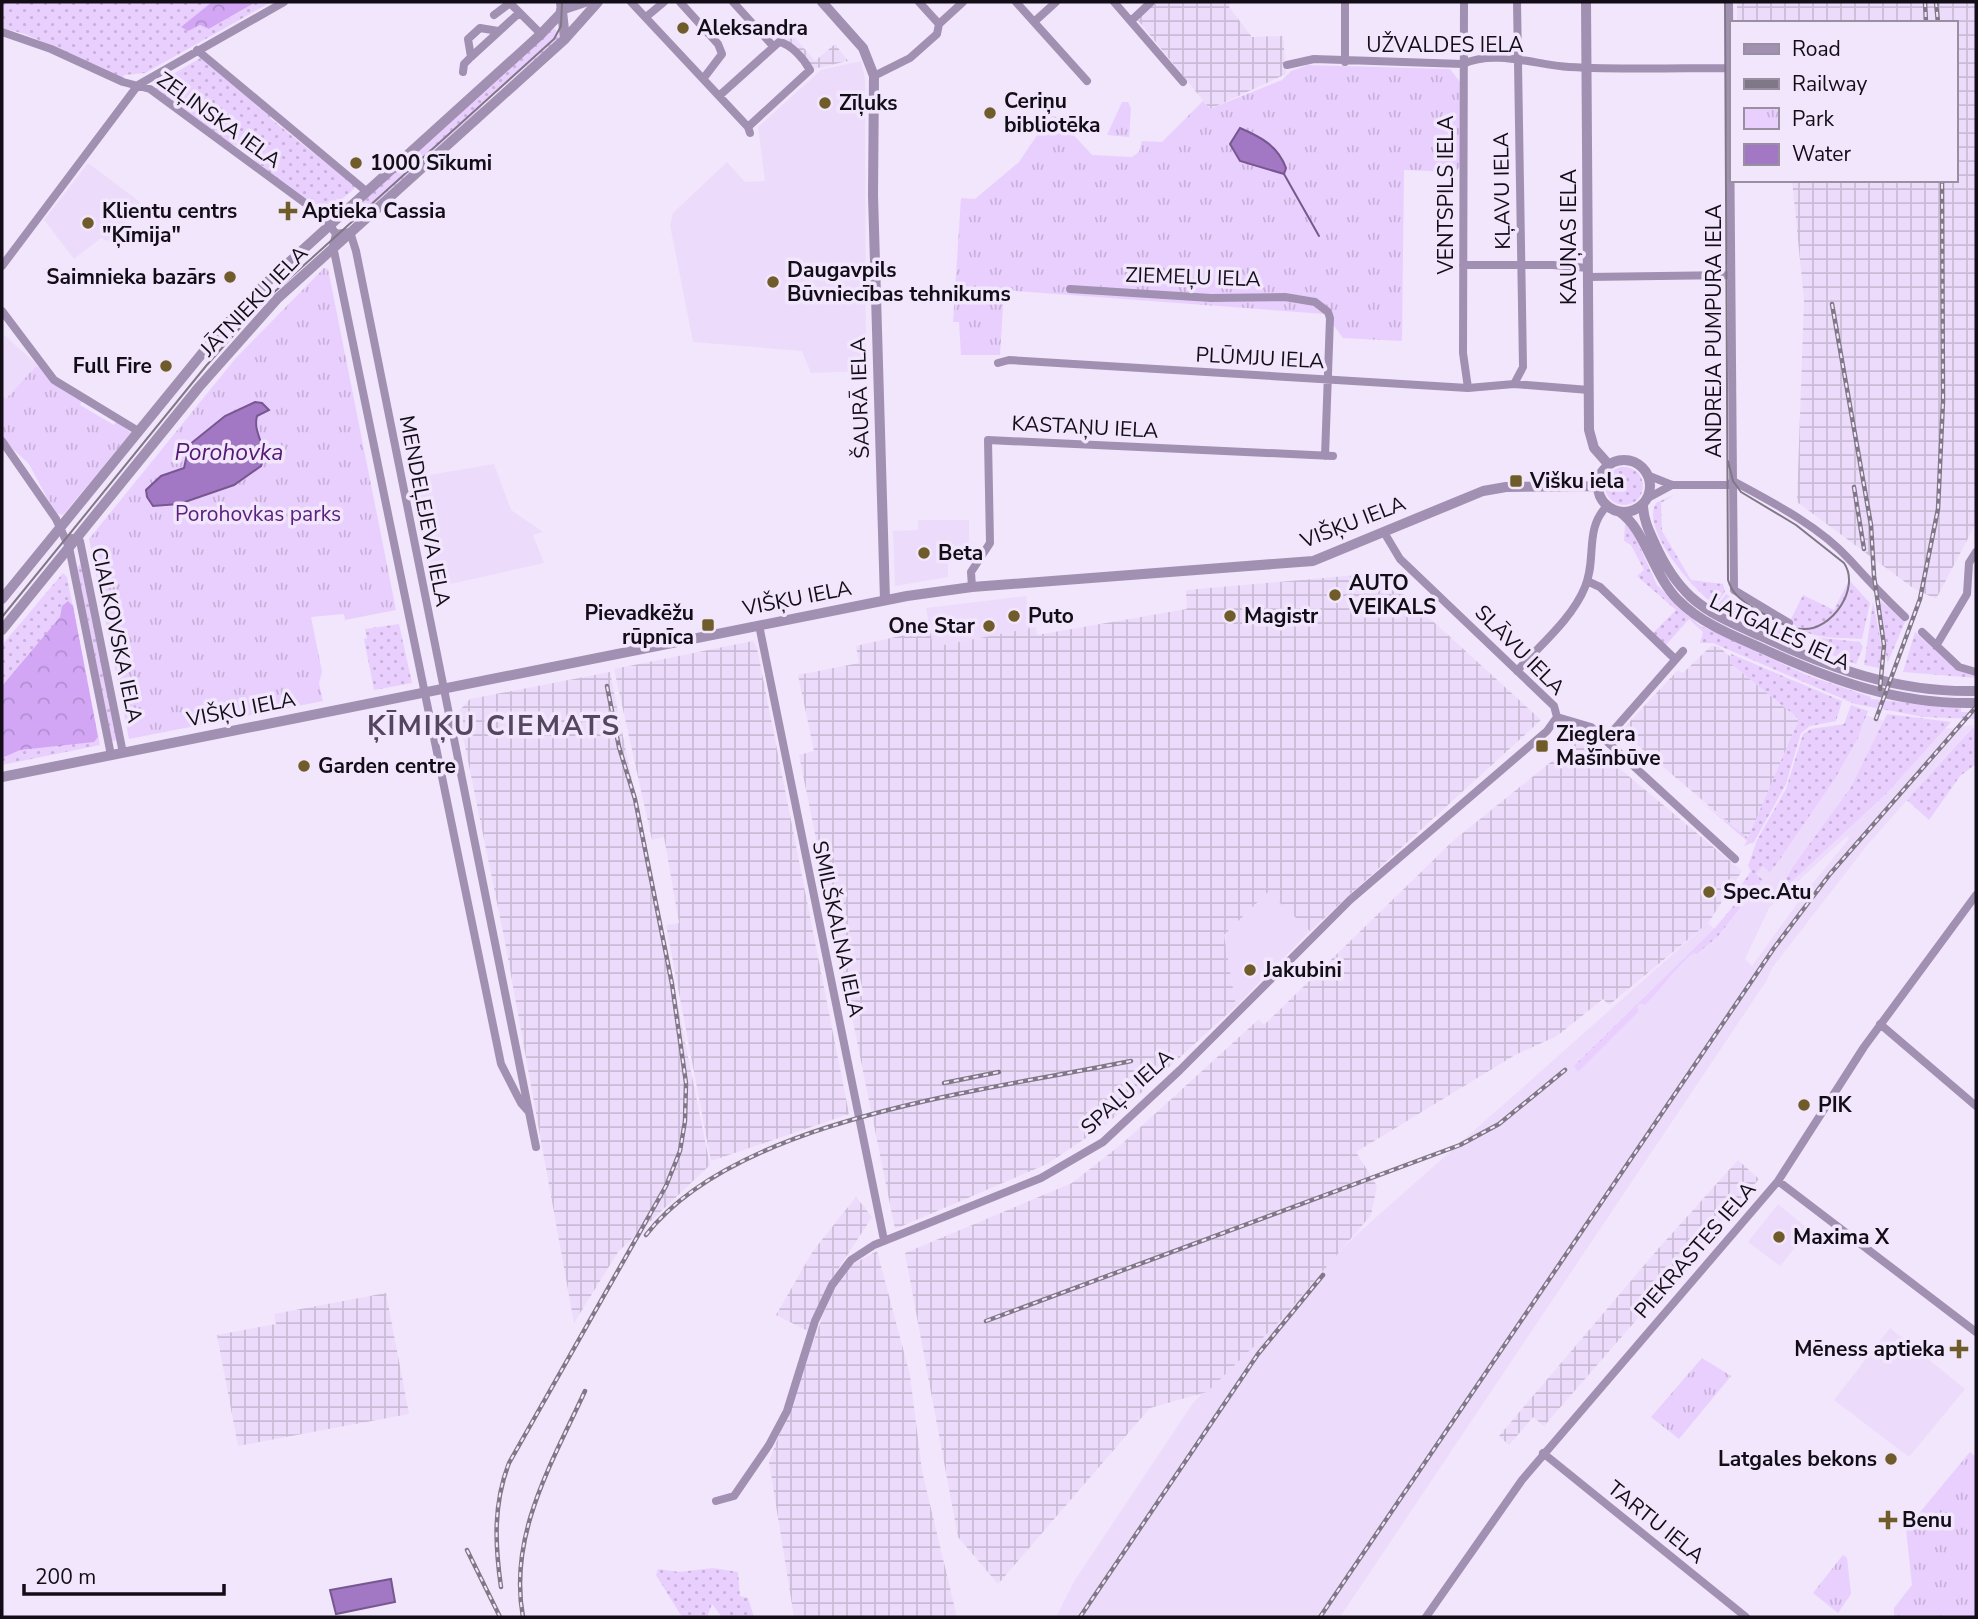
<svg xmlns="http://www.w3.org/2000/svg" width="1978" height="1619" font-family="'Nunito Sans',sans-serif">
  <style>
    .built { fill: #eddbfc; fill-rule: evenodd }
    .industrial { fill: url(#industrial-grid) }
    .grass { fill: url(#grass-dots) }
    .forest { fill: url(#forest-crowns) }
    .park { fill: url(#park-tufts) }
    .water { fill: #a277c3; stroke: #775790; stroke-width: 2 }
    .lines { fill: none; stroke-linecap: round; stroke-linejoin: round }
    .stream { stroke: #775790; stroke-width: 2 }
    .minor { stroke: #a290b2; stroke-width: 8 }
    .tertiary { stroke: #a290b2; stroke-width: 10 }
    .tram { stroke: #807787; stroke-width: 2 }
    .rail-casing { stroke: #807787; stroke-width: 4.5 }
    .rail { stroke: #f1e6fb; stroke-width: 2; stroke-dasharray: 5; stroke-linecap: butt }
    .poi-dot { fill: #705c2a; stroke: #f1e6fb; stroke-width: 2.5 }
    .labels { text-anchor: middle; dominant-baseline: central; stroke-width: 7; stroke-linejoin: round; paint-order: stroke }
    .poi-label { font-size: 21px; font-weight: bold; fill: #130d18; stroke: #f1e6fb; text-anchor: start }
    .street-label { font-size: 21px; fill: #130d18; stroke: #f1e6fb }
    .park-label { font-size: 21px; fill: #5b227d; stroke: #f1e6fb }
    .water-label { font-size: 23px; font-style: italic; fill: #531974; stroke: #f1e6fb }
    .district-label { font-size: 28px; font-weight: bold; letter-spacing: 2px; fill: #554561; stroke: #f1e6fb }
  </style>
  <defs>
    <pattern id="industrial-grid" width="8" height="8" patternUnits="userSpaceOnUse" patternTransform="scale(1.75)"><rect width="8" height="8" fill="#eddbfc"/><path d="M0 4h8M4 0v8" fill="none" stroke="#cabbd7"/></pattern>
    <pattern id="grass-dots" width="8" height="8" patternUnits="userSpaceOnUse" patternTransform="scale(1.75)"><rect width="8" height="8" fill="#e9cffe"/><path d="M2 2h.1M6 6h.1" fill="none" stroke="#c7b1d9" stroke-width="1.8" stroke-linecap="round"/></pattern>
    <pattern id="forest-crowns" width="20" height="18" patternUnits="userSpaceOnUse" patternTransform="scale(1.75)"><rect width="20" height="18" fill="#d2a6f5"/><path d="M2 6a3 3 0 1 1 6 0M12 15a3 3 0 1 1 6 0" fill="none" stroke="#b38ed1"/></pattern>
    <pattern id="park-tufts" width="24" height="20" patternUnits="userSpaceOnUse" patternTransform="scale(1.75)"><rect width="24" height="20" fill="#e9cffe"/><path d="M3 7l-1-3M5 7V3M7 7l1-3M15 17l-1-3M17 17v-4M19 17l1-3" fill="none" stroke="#c7b1d9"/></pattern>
  </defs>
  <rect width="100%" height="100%" fill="#f1e6fb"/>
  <path class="built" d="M861 61 865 80 866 371 811 373 802 351 693 342 670 225 673 213 727 162 745 182 765 181 758 127 821 70Z
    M88 163 140 202 115 237 107 241 101 238 74 259 44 220Z
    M4 335 40 367H35L6 399 2 395Z
    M494 464 511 510 543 532 533 535 544 563 433 588 412 478Z
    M918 520H969V561L948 562V577L895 586 893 531 918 530Z
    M1026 596 1031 628 933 647 926 608Z
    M1867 716 1885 721 1873 749 1851 787 1794 865 1777 895 1887 793 1944 729 1974 725 1868 844 1772 968 1767 980 1340 1617H1056L1075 1580 1193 1403 1355 1236 1708 923 1720 934 1763 881 1756 874 1763 866 1778 862 1836 777 1858 738ZM1847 836 1849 839 1804 894 1752 966 1745 959 1769 908Z
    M1269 891 1310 931 1236 1006 1224 935Z
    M1778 1204 1809 1230 1780 1266 1748 1242Z
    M1890 1328 1965 1389 1909 1457 1834 1400Z"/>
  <path class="industrial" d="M1157 2H1230L1229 7 1252 37 1283 36 1286 74 1210 109 1137 19Z
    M1737 2H1976V523L1936 599 1913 588 1797 502 1804 300 1792 180H1955V23H1737Z
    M786 27 815 61 835 44 848 61 813 69 779 33Z
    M1380 573 1541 720 1310 931 1268 892 1224 935 1236 1006 1107 1124 1047 1164 895 1229 799 755 814 751 798 675 859 663 856 646 930 629 933 647 1036 627 1037 635 1187 609 1186 590Z
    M753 641 757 648 849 1114 711 1161 666 925 679 923 664 837 652 840 614 669Z
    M1711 646 1719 647 1733 659 1730 663 1799 719 1748 839 1621 731 1678 670 1683 673Z
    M610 672 710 1165 618 1252 574 1323 505 942 458 712 470 699Z
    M1582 737 1742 871 1708 923 1609 1005 1603 999 1557 1036 1515 1055 1356 1152 1377 1186 1371 1215 1280 1321 1207 1392 1150 1408 998 1584 958 1537 905 1253 1072 1183 1123 1143 1259 1019 1264 1025 1454 840Z
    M1738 1160 1759 1179 1544 1426 1533 1417 1509 1445 1499 1436 1658 1249Z
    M856 1197 872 1217 831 1280 808 1331 776 1315 813 1251Z
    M877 1251 910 1375 922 1471 957 1617H794L769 1462 832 1291 851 1265Z
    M386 1293 409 1414 238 1446 217 1335 276 1324 274 1314Z"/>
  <path class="grass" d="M2 2H212L182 27 200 25 210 29 256 2H271L145 73 124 75 123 78 25 34 2 28Z
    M554 28 560 35 556 42 481 105 482 108 358 219 352 213 377 188Z
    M202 57 268 112 271 119 356 187 324 215 259 166 253 157 238 146 228 143 156 89 161 81Z
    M1605 486a19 19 0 1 1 38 0a19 19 0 1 1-38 0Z
    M1674 495 1661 503 1662 531 1691 580 1723 584 1725 592 1715 605C1694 591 1640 529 1656 503Z
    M1625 524 1633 532 1657 585 1699 625 1809 676 1871 697V699L1961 708V712H1976V719L1924 717 1855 704 1713 643H1700L1703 632 1689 619 1666 645 1653 633 1676 610 1637 576 1644 570 1631 545 1624 541Z
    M82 563 117 740 112 741 77 567Z
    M63 573 67 577 100 745 2 765V645Z
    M1849 580 1870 603 1862 639C1837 637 1809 641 1790 621L1803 595 1834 610Z
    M1726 594 1773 624 1771 627 1777 630 1779 628 1787 633 1808 636 1804 644 1781 637 1717 606Z
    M1879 599 1905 622 1888 662 1887 661Z
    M1873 602 1882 647 1879 668 1864 665Z
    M399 624 412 683 374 690 364 639 367 638 365 629Z
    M1915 632 1957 670 1976 674V678L1903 672Z
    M1813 637 1860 642 1863 647 1856 664 1808 646Z
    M1731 654 1842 701 1836 721 1810 726 1801 733 1786 784 1754 842 1744 846 1747 841 1702 802 1748 838 1799 719 1730 663Z
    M1851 705 1868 711 1858 738 1836 777 1778 862 1770 872 1763 866 1756 874 1763 880 1718 936 1697 954 1693 953C1675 968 1663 987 1645 1005L1641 1003 1637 1006 1639 1011 1578 1072 1574 1066 1715 928 1741 897 1736 893 1751 871 1748 866 1757 840 1786 789 1803 734 1811 729 1844 724Z
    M1887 714 1951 722 1887 793 1776 896 1794 865 1851 787Z
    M1973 727 1976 733V764L1960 776 1929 820 1907 800Z
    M713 1568 738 1572 740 1596 748 1598 754 1617H722L712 1604 707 1617H682L656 1575 658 1569 679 1572Z"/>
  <path class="forest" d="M212 2H256L209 29 200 25 188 31 181 27Z
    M68 601 73 606 98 737 94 742 20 750 2 758V686L60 617 62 606Z"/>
  <path class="park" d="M1308 65 1450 69 1460 82 1461 164 1456 172 1404 170 1402 341 1343 338 1325 314 1004 290 1000 355H961L959 322H953L961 198 975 199 1019 162 1050 116 1057 117 1092 155 1132 157 1139 152 1142 141 1162 142 1203 101 1210 109 1282 80 1291 71Z
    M1122 102H1128L1131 108 1129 137 1107 135Z
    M324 268 328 269 396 610 345 620 344 614 311 617 322 672 319 683 323 701 129 739 89 539 235 359Z
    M35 367H40L82 401 80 405 114 425 117 421 131 433 63 515 55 513 29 464 2 439V395L6 399Z
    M1702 1358 1731 1376 1679 1439 1651 1417Z
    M1970 1452 1976 1457V1617H1894V1608L1912 1585 1906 1529Z
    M1843 1555 1847 1558 1851 1594 1838 1613 1813 1593Z"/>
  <path class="water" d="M1240 128C1261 137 1278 146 1286 168L1284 174 1240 161 1230 144Z
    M255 402 262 403 269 410 257 416C252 435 270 447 261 466L234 485 179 504 153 506 147 497 146 490 161 476 184 468 189 445 225 416Z
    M391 1579 395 1602 336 1614 330 1590Z"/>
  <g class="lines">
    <path class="stream" d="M1284 174 1319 236"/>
    <path class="minor" d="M509 2 541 34
      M631 2 748 127 750 133
      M680 2 718 44 722 54 703 79
      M733 2 773 46
      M919 2 939 24
      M1016 2 1087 81
      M1114 2 1183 82
      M1345 2V62
      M1464 2 1463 353 1468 388
      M1729 2 1733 481C1772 502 1819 526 1849 559 1867 579 1885 598 1905 617
      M494 15 510 3
      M646 17 664 2
      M1131 21 1151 2
      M1034 22 1056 2
      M2 32 51 49 123 82 150 89 324 217 336 234 333 246 501 1064 521 1103 529 1112
      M197 50 366 191
      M471 57 468 39 480 28 498 31
      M1287 65 1314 59 1463 64C1495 49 1536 65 1569 67 1623 70 1678 68 1731 68
      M463 72 464 64 471 57 519 13
      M874 76 910 58 937 34 939 24 963 2
      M719 96 779 42C791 44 804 59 810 70L748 127
      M336 234 350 232 356 251 536 1147
      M1463 265H1553L1588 268
      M2 266 138 85 284 2
      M1588 277 1731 275
      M1070 289 1211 298 1285 297 1315 302 1328 312 1330 318 1325 456
      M2 311 54 380 138 431
      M998 363 1009 360 1468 388 1514 384 1523 367 1517 2
      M1514 384 1589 390
      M2 441 56 519 69 547 111 755
      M1647 475 1672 485H1728L1733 481 1734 590 1789 623
      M1646 499 1672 485
      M1385 534 1400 559 1554 706 1557 717 1591 727 1735 859
      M72 538 80 541 123 753
      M1587 581 1600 587 1675 659
      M972 587 971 572 990 543 988 440 1333 456
      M759 625 884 1240
      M1922 632 1959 667 1976 672
      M1936 646 1967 594 1969 563 1976 552
      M1517 671C1540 645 1572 619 1585 587 1597 559 1584 529 1607 506
      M1605 740 1683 651
      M1880 1024 1976 1106
      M1778 1181 1976 1332
      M1543 1453 1746 1617
      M716 1501 734 1496 769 1445 787 1411 815 1321 832 1285 851 1260 874 1245 1041 1178 1103 1142 1180 1070 1350 900 1547 731 1557 717
      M1426 1617 1522 1480 1778 1181 1864 1047 1976 895"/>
    <path class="tertiary" d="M561 2 565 39
      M822 2 863 48 874 76 873 195 885 600
      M1586 2 1589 430 1594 448 1609 465
      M561 10 585 2
      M1598 486a26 26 0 1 1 52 0a26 26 0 1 1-52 0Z
      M1643 504C1643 519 1649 531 1655 544 1664 564 1675 582 1691 597 1711 615 1736 625 1761 636 1830 668 1898 693 1976 691
      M1620 512C1645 529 1653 575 1678 600 1701 623 1731 635 1761 648 1831 680 1898 705 1976 703
      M2 599 222 329 265 284 541 34 561 13
      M2 630 199 387 278 298 565 39 598 2
      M2 777 907 596 972 587 1313 561 1483 491 1506 487 1598 486"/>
    <path class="tram" d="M1725 2 1728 580C1733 596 1743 601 1757 610 1771 617 1786 629 1802 629 1832 631 1861 588 1844 563L1796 525 1741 492 1733 481 1728 461
      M2 617 206 366 261 304 554 39 561 26 562 2"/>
    <g class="rail-casing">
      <path id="rail" d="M1925 2 1926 23
        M1936 2 1938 23
        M1832 304 1871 525 1874 576 1884 645 1880 689
        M1854 487 1864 549
        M1876 719 1920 599 1938 509 1943 401 1942 180
        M944 1083 999 1072
        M646 1235C737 1117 991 1090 1131 1061
        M986 1321 1460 1145 1499 1124 1565 1070
        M467 1550 500 1617
        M501 1587C495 1545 493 1504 509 1463L666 1186 680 1151 685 1121 686 1083 672 984 635 799 619 747 607 686
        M523 1617C508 1535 552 1463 585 1391
        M1080 1617 1258 1354 1323 1275
        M1320 1617 1774 948 1830 874 1976 707"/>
    </g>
    <use href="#rail" class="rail"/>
  </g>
  <g class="poi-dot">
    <circle cx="683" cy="28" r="7"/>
    <circle cx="825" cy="103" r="7"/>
    <circle cx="990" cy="113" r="7"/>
    <circle cx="356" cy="163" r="7"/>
    <path d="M284.5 200.5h7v7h7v7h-7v7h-7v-7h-7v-7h7z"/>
    <circle cx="88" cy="223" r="7"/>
    <circle cx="230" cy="277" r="7"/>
    <circle cx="773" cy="282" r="7"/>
    <circle cx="166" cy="366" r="7"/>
    <rect x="1509" y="474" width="14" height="14" rx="3.5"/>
    <circle cx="924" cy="553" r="7"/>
    <circle cx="1335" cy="595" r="7"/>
    <circle cx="1014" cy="616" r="7"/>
    <circle cx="1230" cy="616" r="7"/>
    <rect x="701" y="618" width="14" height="14" rx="3.5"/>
    <circle cx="989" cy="626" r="7"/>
    <rect x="1535" y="739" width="14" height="14" rx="3.5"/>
    <circle cx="304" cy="766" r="7"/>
    <circle cx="1709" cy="892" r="7"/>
    <circle cx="1250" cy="970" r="7"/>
    <circle cx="1804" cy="1105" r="7"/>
    <circle cx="1779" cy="1237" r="7"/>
    <path d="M1955.5 1338.5h7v7h7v7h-7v7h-7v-7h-7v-7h7z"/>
    <circle cx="1891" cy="1459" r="7"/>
    <path d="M1884.5 1509.5h7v7h7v7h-7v7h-7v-7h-7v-7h7z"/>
  </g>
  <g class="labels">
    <g class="poi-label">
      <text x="697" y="28">Aleksandra</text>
      <text x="1004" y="101">Ceriņu<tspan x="1004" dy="24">bibliotēka</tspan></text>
      <text x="839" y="103">Zīļuks</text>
      <text x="370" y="163">1000 Sīkumi</text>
      <text x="102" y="211">Klientu centrs<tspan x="102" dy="24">"Ķīmija"</tspan></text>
      <text x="302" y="211">Aptieka Cassia</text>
      <text x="787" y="270">Daugavpils<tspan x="787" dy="24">Būvniecības tehnikums</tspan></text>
      <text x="216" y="277" text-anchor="end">Saimnieka bazārs</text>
      <text x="152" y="366" text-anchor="end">Full Fire</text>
      <text x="1530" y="481">Višku iela</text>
      <text x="938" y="553">Beta</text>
      <text x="1349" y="583">AUTO<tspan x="1349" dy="24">VEIKALS</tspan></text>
      <text x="694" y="613" text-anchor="end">Pievadkēžu<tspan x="694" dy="24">rūpnīca</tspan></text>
      <text x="1028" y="616">Puto</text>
      <text x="1244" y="616">Magistr</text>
      <text x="975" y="626" text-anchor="end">One Star</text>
      <text x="1556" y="734">Zieglera<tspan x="1556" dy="24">Mašīnbūve</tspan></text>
      <text x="318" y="766">Garden centre</text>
      <text x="1723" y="892">Spec.Atu</text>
      <text x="1264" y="970">Jakubini</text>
      <text x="1818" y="1105">PIK</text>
      <text x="1793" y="1237">Maxima X</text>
      <text x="1945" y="1349" text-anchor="end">Mēness aptieka</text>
      <text x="1877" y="1459" text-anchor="end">Latgales bekons</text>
      <text x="1902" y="1520">Benu</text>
    </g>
    <g class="street-label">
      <text x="1445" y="45">UŽVALDES IELA</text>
      <text transform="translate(219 120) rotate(36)">ZEĻINSKA IELA</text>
      <text transform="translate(1502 191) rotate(-91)">KĻAVU IELA</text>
      <text transform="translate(1446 195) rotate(-90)">VENTSPILS IELA</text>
      <text transform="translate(1569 237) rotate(-90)">KAUŅAS IELA</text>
      <text transform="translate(1193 277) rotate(2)">ZIEMEĻU IELA</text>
      <text transform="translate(254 301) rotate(-46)">JĀTNIEKU IELA</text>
      <text transform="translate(1714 331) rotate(-90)">ANDREJA PUMPURA IELA</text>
      <text transform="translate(1260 358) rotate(3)">PLŪMJU IELA</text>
      <text transform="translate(860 398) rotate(-92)">ŠAURĀ IELA</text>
      <text transform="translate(1085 427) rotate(3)">KASTAŅU IELA</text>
      <text transform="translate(425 511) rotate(79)">MENDEĻEJEVA IELA</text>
      <text transform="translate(1353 522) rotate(-21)">VIŠĶU IELA</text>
      <text transform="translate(797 598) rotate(-11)">VIŠĶU IELA</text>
      <text transform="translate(1780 632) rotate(25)">LATGALES IELA</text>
      <text transform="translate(117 635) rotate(78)">CIALKOVSKA IELA</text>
      <text transform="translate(1520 650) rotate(45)">SLĀVU IELA</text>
      <text transform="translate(241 709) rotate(-11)">VIŠĶU IELA</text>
      <text transform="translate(838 929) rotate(78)">SMILŠKALNA IELA</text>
      <text transform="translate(1127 1092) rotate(-42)">SPAĻU IELA</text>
      <text transform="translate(1695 1250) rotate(-49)">PIEKRASTES IELA</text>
      <text transform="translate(1656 1522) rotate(39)">TARTU IELA</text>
    </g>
    <g class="park-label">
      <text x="258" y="514">Porohovkas parks</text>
    </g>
    <g class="water-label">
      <text x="229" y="452">Porohovka</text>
    </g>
    <g class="district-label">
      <text x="494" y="726">ĶĪMIĶU CIEMATS</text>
    </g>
  </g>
  <rect width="1978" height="1619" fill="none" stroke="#130d18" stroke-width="7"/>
  <rect x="1730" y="21" width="228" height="161" fill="#f1e6fb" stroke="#988fa0" stroke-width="2"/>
  <rect x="1744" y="44" width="35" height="10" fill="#a290b2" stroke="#988fa0" stroke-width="2"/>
  <text x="1792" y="56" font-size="21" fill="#130d18">Road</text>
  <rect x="1744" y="79" width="35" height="10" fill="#807787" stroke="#988fa0" stroke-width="2"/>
  <text x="1792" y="91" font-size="21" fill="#130d18">Railway</text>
  <rect x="1744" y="108" width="35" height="21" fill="url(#park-tufts)" stroke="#988fa0" stroke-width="2"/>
  <text x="1792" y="126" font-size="21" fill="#130d18">Park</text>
  <rect x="1744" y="144" width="35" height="21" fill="#a277c3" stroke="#988fa0" stroke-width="2"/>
  <text x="1792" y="161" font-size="21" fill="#130d18">Water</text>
  <path d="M24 1584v10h200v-10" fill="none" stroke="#130d18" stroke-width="3.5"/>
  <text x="35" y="1584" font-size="21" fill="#130d18" stroke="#f1e6fb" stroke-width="5" paint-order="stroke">200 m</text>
</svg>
